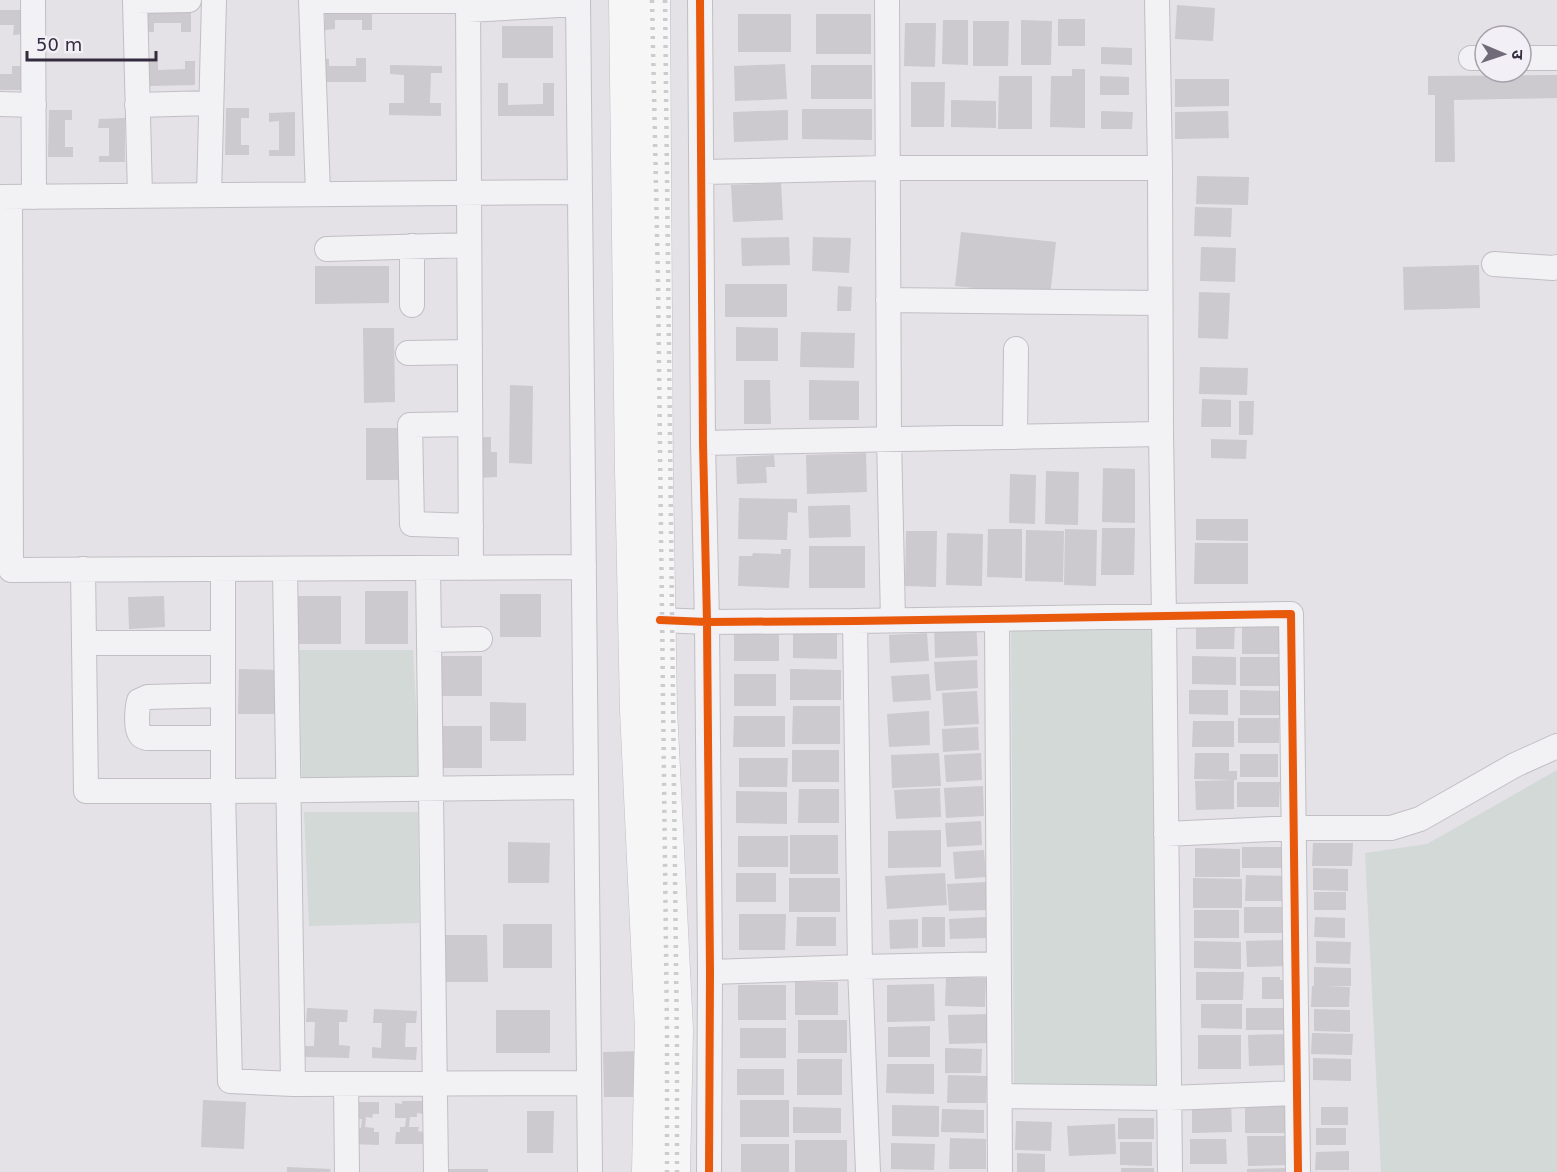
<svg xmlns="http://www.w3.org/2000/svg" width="1557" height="1172" font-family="'DejaVu Sans','Noto Sans Devanagari',sans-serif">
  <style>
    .green { fill: #d2d9d7 }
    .building { fill: #ccc9cf }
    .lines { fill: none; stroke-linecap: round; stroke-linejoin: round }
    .minor-casing { stroke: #c1bfc3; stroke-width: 26 }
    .major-casing { stroke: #c1bfc4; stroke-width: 33 }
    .minor { stroke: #f2f1f4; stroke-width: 24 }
    .major { stroke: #f6f6f6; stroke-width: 32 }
    .rail { stroke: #cccbce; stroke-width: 4.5; stroke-dasharray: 3 6; stroke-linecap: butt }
    .cycleway-casing { stroke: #f2f0f6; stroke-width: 11 }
    .cycleway { stroke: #e8590c; stroke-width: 8 }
  </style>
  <rect width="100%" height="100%" fill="#e4e2e7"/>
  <path class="green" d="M1152 612 1162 1091H1014L1011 615Z
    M299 650H413L420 780 302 783Z
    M1557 770V1172H1381L1365 853 1427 844Z
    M304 812H418L419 923 309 926Z"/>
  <path class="building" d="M325 5H372V30H362V20H335V29L325 30Z
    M1177 5 1215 8 1213 41 1175 39Z
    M144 8H191V32H181V23H154V32H144Z
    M0 10H23V34L13 35 14 25H0Z
    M738 14H791V52H738Z
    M816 14H871V54H816Z
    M1058 19H1085V46H1058Z
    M943 20H968V65L942 64Z
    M1021 20 1052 21 1051 65H1021Z
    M973 21H1009L1008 66H973Z
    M905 23H936L935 67 904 66Z
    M502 26H553V58H502Z
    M1101 47 1132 48V65L1101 64Z
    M319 58 329 59V66H356V58H366V82H319Z
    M185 61H195V85L149 86V62H158V70L185 69Z
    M785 64 787 99 735 101 734 66Z
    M390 65 442 66V73H431L430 103H441V116L389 115V103H404V75L390 74Z
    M811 65H872V99H811Z
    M12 66H22V90H0V74H12Z
    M1072 69H1085V128L1050 127 1051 76H1072Z
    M1557 75V98L1454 100 1455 162H1435V95H1428V76Z
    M999 76H1032V129H998Z
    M1100 76 1129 77V95H1100Z
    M1175 79H1229V106L1175 107Z
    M911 82H945L944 127H911Z
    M498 83H508V105L543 104V83H554V116H498Z
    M951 100 996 101V128L951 127Z
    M226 108H249V118H241V145H249V155H225Z
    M802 109H872V140L802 139Z
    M49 110H72V120H65V147H73V157H48Z
    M788 110V140L734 142 733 112Z
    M1101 111 1133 112 1132 129H1101Z
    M1228 111 1229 138 1175 139V112Z
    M295 112V156H269V150H279V121L269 122V113Z
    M125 118V162H99V156H109V128H98L99 119Z
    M1197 176 1249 177 1248 205 1196 204Z
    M781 183 783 220 733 222 731 185Z
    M1195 207 1232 208 1231 237 1194 236Z
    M961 232 1056 242 1050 296 955 286Z
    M789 237 790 265 742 266 741 238Z
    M813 237 851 238 849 273 812 271Z
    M1201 247 1236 248 1235 282 1200 281Z
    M1479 265 1480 308 1404 310 1403 267Z
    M315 266H389V303L315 304Z
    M725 284H787V317H725Z
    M838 286 852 287 851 311H837Z
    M1199 292 1230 293 1228 339 1198 338Z
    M736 327 778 328V361H736Z
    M363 328H394L395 402 364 403Z
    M801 332 855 333 854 368 800 367Z
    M1200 367 1248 368 1247 395 1199 394Z
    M744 380H770L771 424H744Z
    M809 380 859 381V420H809Z
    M510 385 533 386 532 464 509 463Z
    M1202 399 1231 400V427H1201Z
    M1239 401H1254L1253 435H1239Z
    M366 428H403L402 480H366Z
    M477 437H491V452H497V477L478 478Z
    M1211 439 1247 440 1246 459 1211 458Z
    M866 453 867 492 807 494 806 455Z
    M774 455 775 467H766L767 483 737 484 736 457Z
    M1103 468 1135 469V523L1102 522Z
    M1046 471 1079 472 1078 525 1045 524Z
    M1010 474 1036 475 1035 524 1009 523Z
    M739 498 797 499V513L788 512 787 540 738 539Z
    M850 505 851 537 809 538 808 506Z
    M1196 519H1248V541L1196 540Z
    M1102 528H1135L1134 575H1101Z
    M988 529H1022V578L987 577Z
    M1065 529 1097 530 1096 586 1064 585Z
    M1026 530 1064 531 1063 582 1025 581Z
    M906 531H937L936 587 905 586Z
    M947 533 983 534 982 586 946 585Z
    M1195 543H1248V584H1194Z
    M809 546H865V588H809Z
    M781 549H791L789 588 738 586 739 556H752L753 553 781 554Z
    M365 591H408V644H365Z
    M500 594H541V637H500Z
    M164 596 165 627 129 629 128 597Z
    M296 596H341V644H296Z
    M976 623 978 656 935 658 934 625Z
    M1196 625H1235L1234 649H1196Z
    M1242 625H1286V654H1242Z
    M734 630H779V661H734Z
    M793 633H837V659L793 658Z
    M927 633 929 661 890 663 889 635Z
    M436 656H482V696H436Z
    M1192 656 1236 657V685L1192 684Z
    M1240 657H1284V686H1240Z
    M977 660 978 688 936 691 934 662Z
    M239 669 281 670V714H238Z
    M790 669 841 670V700H790Z
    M734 674H776V706H734Z
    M929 674 931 700 893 702 891 676Z
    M1189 690H1228V715L1189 714Z
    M1240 690 1282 691V715H1240Z
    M977 691 979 724 944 726 942 693Z
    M490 702 526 703V741H490Z
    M793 706H840V744H792Z
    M929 711 930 745 889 747 887 714Z
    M734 716H785V747H733Z
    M1238 718H1279V743H1238Z
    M1193 721H1234V747H1192Z
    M435 726H482V768H435Z
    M978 727 979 750 943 752 942 729Z
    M792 750H839V782H792Z
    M939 753 941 786 892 788 891 755Z
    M981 753 982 780 946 782 944 755Z
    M1195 753H1229V771H1237V780L1194 779Z
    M1240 754H1278V777H1240Z
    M739 758H788L787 787H739Z
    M1234 780V809L1196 810 1195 781Z
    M1237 782H1280L1279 807H1237Z
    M983 786 984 816 946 818 944 788Z
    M940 788 941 817 896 819 894 790Z
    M799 789H839V823H798Z
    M736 791 787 792V824L736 823Z
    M981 821 982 845 947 847 945 823Z
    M941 830V867L888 868V831Z
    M790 835H838V874H790Z
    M738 836H788V867H738Z
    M508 842 550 843 549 883H508Z
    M1313 843H1353L1352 866H1312Z
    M1242 847H1283V868H1242Z
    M1195 848 1240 849V877H1195Z
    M984 850 986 877 955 879 953 852Z
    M1313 868 1348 869V891L1313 890Z
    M736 873H776V902H736Z
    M945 873 947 905 887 909 885 876Z
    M1246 875 1286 876 1285 901H1245Z
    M789 878H840V912H789Z
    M1193 878 1242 879V908H1193Z
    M986 882 987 910 949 911 947 884Z
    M1314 892H1346V910H1314Z
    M1244 907H1283V933H1244Z
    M1194 910H1239V938H1194Z
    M739 914H786L785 950H739Z
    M797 917H836V946H796Z
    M922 917H945V947H922Z
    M986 917 987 938 950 939 949 919Z
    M1315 917 1345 918V938L1314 937Z
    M918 919V948L890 949 889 920Z
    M503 924H552V968H503Z
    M444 935H487L488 982H444Z
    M1287 940 1288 966 1247 967 1246 941Z
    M1194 941 1241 942V969L1194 968Z
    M1316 941 1351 942 1350 964 1316 963Z
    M1314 967 1351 968V986H1326L1350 987 1349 1007H1311L1312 986H1314Z
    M1196 972H1244L1243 1000H1196Z
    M946 977 986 978 985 1007 945 1006Z
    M1262 977H1280V980L1292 981 1291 999H1262Z
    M795 982H838V1015H795Z
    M934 984 935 1021 887 1022V985Z
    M738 985H786V1020H738Z
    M1201 1004H1242V1029L1201 1028Z
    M307 1008 348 1010 347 1022H339V1045L350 1046 349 1058 305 1057V1046H314L315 1022H306Z
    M1246 1008H1286V1030H1246Z
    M374 1009 417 1011 416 1023H406L405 1047H417L416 1060 372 1058V1047L381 1048 382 1023H373Z
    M1314 1009 1350 1010V1032L1314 1031Z
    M496 1010H550V1053H496Z
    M989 1014V1043L949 1044 948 1015Z
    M798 1020H847V1053H798Z
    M930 1026V1057H888V1027Z
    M740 1028H786V1058H740Z
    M1312 1033 1353 1034 1352 1055 1311 1054Z
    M1286 1034V1065L1249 1066 1248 1035Z
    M1198 1035H1241V1069H1198Z
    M945 1048 982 1049 981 1073H945Z
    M642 1051V1097H604L603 1052Z
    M1313 1058 1351 1059V1081L1313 1080Z
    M797 1059H842V1095H797Z
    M887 1064H934V1094L886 1093Z
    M737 1069H784V1095H737Z
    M948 1075 987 1076 986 1103H947Z
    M203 1100 246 1102 244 1149 201 1147Z
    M740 1100H789V1137H740Z
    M1192 1100H1231L1232 1132 1192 1133Z
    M402 1101H423V1114L417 1113V1117H410L409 1127H419L418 1131 423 1132V1144H395L396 1132H400V1127H405L406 1118H395V1103L402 1104Z
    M1285 1101 1286 1133H1245V1102Z
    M358 1102H379V1114H373L372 1118 366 1117 365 1127 374 1128V1132H379V1145L351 1144 356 1128H361L362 1119 351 1118Z
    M892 1105 939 1106V1137L892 1136Z
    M793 1107 841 1108V1133H793Z
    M1321 1107H1348V1125H1321Z
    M942 1109 984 1110V1133L941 1132Z
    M527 1111H554L553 1153H527Z
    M1118 1118H1154V1139H1118Z
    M1016 1121 1052 1122 1051 1151 1015 1150Z
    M1115 1124 1116 1154 1069 1156 1067 1126Z
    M1316 1128H1346V1145H1316Z
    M1247 1136H1289L1290 1165 1248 1166Z
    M950 1138 986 1139V1169H949Z
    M1190 1139H1226L1227 1164H1190Z
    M795 1140H847V1172H795Z
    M1120 1142H1152V1166L1120 1165Z
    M891 1143 935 1144 934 1170 891 1169Z
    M741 1144H789V1172H741Z
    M1349 1151V1170H1315L1316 1152Z
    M1017 1153 1045 1154V1172H1017Z
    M287 1167 331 1169 330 1172H287Z
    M1121 1168H1154V1172H1121Z
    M1286 1168V1172H1247V1169Z
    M447 1169H488V1172H447Z"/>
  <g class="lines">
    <g class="minor-casing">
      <path id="minor" d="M33 0 34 197
        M135 0 140 195
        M311 0 318 194
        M468 0 471 568
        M578 0 590 1172
        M700 0 703 443 707 622 710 972 709 1172
        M887 0 889 438 893 620
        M1157 0 1160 168 1161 434 1164 616 1170 1172
        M135 1 189 0
        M311 1H468
        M468 10 578 4
        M1471 58H1485
        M1521 58H1557
        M0 104 34 105
        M137 105 211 103
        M702 172 887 168H1160
        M209 195 214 0
        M0 197 580 192
        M10 197 11 570 584 567
        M412 246V305
        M327 249 469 245
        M1494 264 1553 268 1557 267
        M888 300 1160 303
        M408 353 470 352
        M470 424 410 425 412 524 471 526
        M1015 437 1016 349
        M703 443 1161 434
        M428 568 436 1172
        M83 569 86 791H223L586 787
        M223 569V791L230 1081 293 1084 589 1083
        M285 569 293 1084
        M997 619 1000 1172
        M660 620 707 622 855 621 1291 614 1298 1172
        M855 621 860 967 868 1172
        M429 640 480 639
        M85 643H223
        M223 738H147C143 737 141 737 139 732 136 726 137 708 139 701L148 697 223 695
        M1166 834 1294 828H1391L1420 819 1515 765 1557 746
        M710 972 860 967 999 964
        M346 1084 347 1172
        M1001 1096 1169 1098 1297 1093"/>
    </g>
    <g class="major-casing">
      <path id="major" d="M625 0 631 471 636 710 651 1030 648 1172
        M654 0 657 471 661 709 677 1030 674 1172"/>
    </g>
    <use href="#minor" class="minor"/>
    <use href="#major" class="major"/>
    <path class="rail" d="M652 0 658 281 667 1029V1172
      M665 0 677 1050V1172"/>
    <g class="cycleway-casing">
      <path id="cycleway" d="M700 0 703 443 707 622 710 972 709 1172
        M660 620 707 622 855 621 1291 614 1298 1172"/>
    </g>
    <use href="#cycleway" class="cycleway"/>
  </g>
  <g transform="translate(1503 54) rotate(92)"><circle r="28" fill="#f2f0f6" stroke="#a6a1ac" stroke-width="1.5"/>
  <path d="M0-4.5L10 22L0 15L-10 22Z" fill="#716b79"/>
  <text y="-9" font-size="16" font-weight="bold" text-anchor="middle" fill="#332b3e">उ</text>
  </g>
  <path d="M27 51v9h129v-9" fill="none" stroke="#332b3e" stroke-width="3"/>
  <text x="36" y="51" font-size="18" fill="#332b3e" stroke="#f2f0f6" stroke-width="4.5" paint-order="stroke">50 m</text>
</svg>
